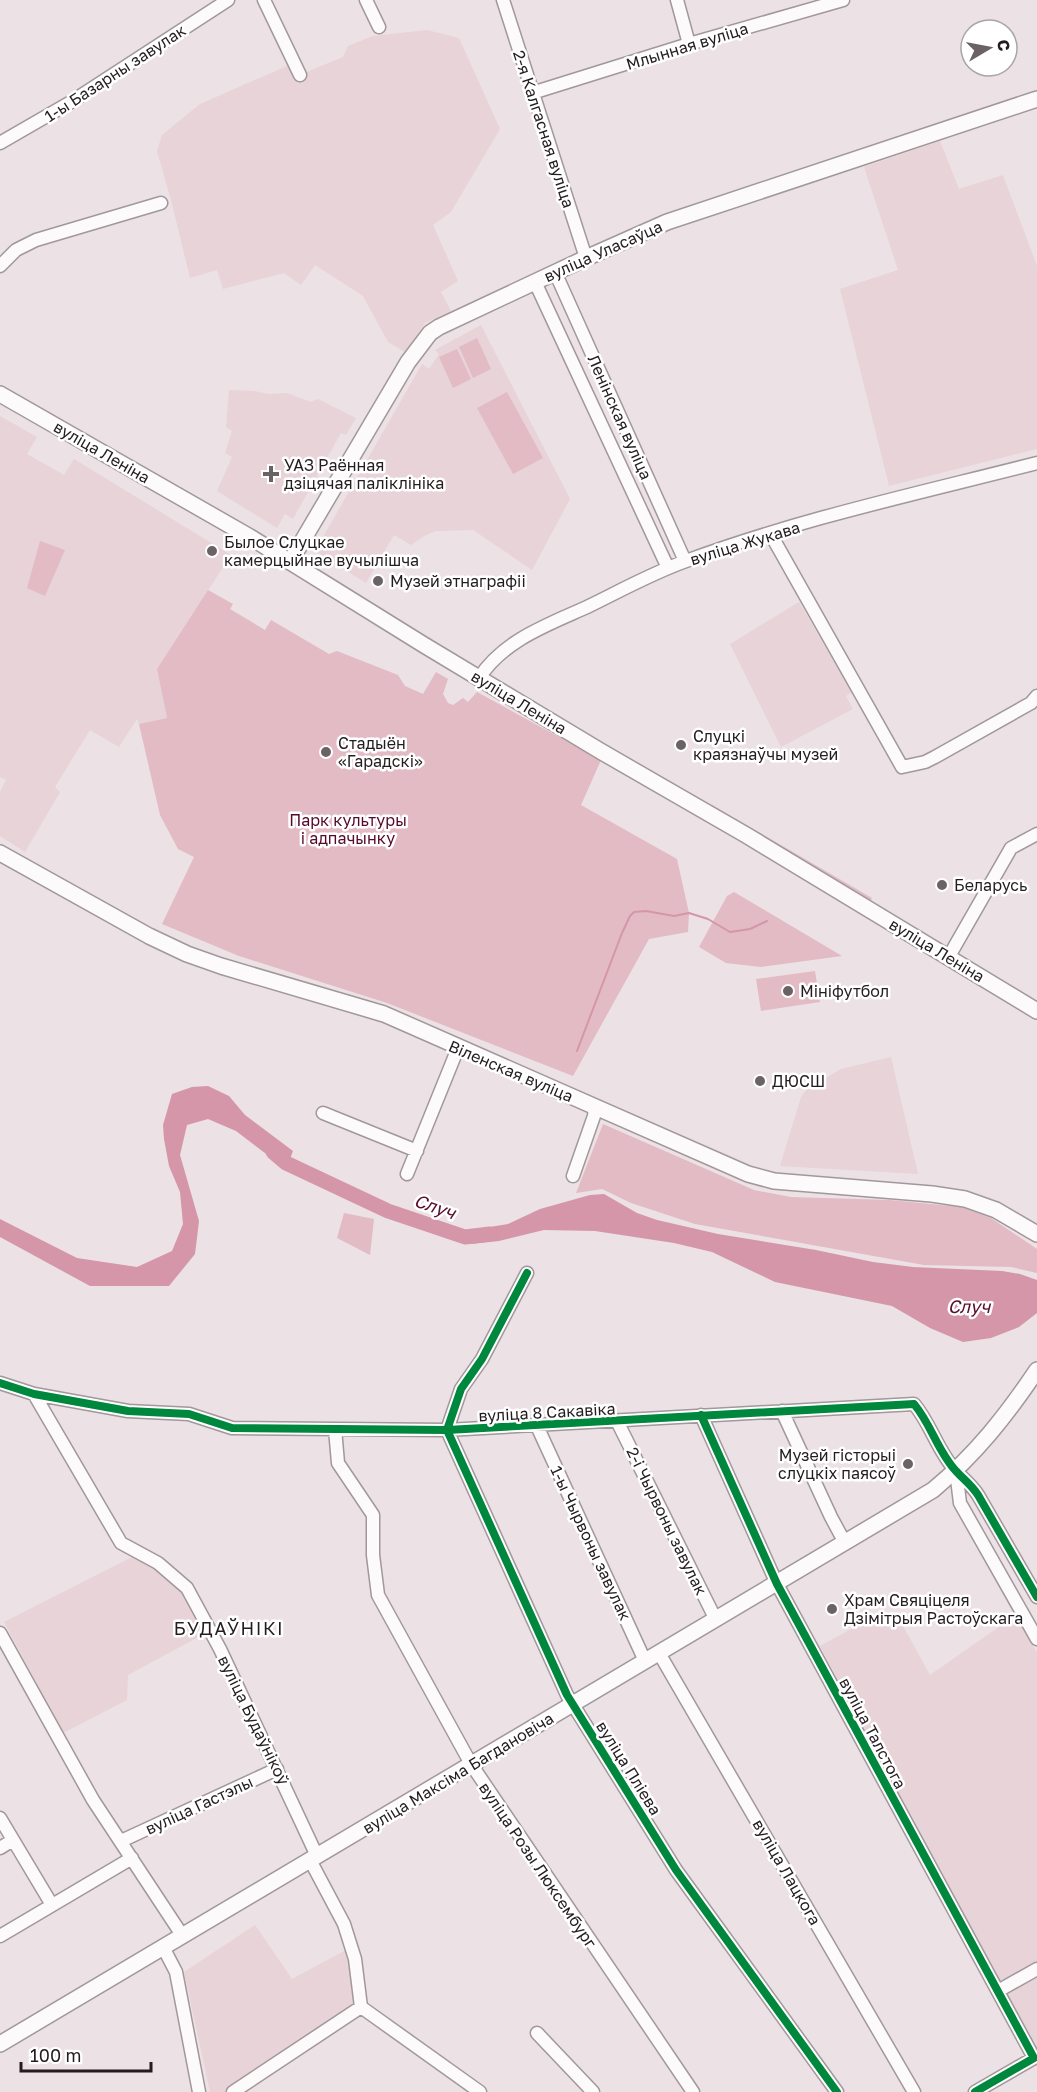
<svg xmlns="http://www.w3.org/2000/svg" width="1037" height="2092" font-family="'Golos Text',sans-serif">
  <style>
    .built { fill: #e7d3d8 }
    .green { fill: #e2bbc5 }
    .water { fill: #d496a8 }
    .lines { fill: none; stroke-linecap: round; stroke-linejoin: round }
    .stream { stroke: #d496a8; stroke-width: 2 }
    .river { stroke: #d496a8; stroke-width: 15 }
    .minor-casing { stroke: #a1989b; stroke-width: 15 }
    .major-casing { stroke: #a1989b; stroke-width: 18 }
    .minor { stroke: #fcfafb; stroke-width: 12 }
    .major { stroke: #fcfafb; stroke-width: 15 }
    .cycleway-casing { stroke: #fff; stroke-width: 11 }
    .cycleway { stroke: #00873e; stroke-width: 8 }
    .poi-dot { fill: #6a6264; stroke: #fff; stroke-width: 2 }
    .labels { text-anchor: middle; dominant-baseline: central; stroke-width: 5; stroke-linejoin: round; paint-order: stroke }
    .street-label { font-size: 16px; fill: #241d1f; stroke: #fff }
    .poi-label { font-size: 16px; fill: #241d1f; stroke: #fff; text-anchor: start }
    .park-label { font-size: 16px; fill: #56092b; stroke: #fff }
    .water-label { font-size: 18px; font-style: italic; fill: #5b0f2e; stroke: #fff }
    .neighbourhood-label { font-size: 18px; letter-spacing: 1.5px; fill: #241d1f; stroke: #fff }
  </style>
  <rect width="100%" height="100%" fill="#ece1e4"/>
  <path class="built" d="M427 30 459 38 500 129 451 212 433 225 458 281 441 292 451 311 425 323 405 352 388 342 363 296 315 265 301 285 284 273 223 289 217 270 190 278 172 204 157 151 162 135 200 104 296 62 302 74 343 57 348 46 373 36Z
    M940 141 959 189 1003 175 1037 266V449L889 486 840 289 898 270 864 167Z
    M481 325 570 499 532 570 473 530 436 531 424 536 411 545 394 535 366 583 315 551 422 364 429 369 439 354 435 350Z
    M229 390 254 391 269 394 287 393 311 402 318 399 356 418 346 435 341 433 293 519 285 514 277 528 217 491 232 457 225 453 232 431 226 427Z
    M0 416 37 437 27 454 64 475 74 459 231 555 157 669 167 718 139 724 137 719 119 747 90 730 55 787 60 792 25 852 0 836V792L6 780 0 777Z
    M799 602 852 692 846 696 853 709 781 747 730 644Z
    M891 1057 918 1174 780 1166 801 1097 806 1090 841 1069Z
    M136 1555 177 1586 186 1596 204 1634 128 1675 127 1700 63 1733 4 1622Z
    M897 1615 930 1675 1016 1615 1037 1653V2056L820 1646 875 1616 882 1622Z
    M255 1925 292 1979 346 1950 354 2006 226 2092H210L184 1972Z"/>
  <path class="green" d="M477 338 491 369 473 378 459 347Z
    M457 349 471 379 453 388 439 357Z
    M507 392 543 458 513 474 477 408Z
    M40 541 65 550 45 596 27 588Z
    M208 590 233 604 230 609 265 630 271 620 329 654 337 651 398 675 405 686 423 694 436 672 448 679 443 694 448 703 453 705 463 698 468 702 477 692 601 760 581 805 677 859 689 913 688 932 649 939 573 1076 387 1003 239 956 162 924 194 857 178 849 160 815 139 724 167 718 157 669Z
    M712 805 872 898 870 902 710 808Z
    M734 892 842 956 761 967 726 963 699 947 727 896Z
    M815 971 820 1002 761 1011 756 979Z
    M603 1124 754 1190 791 1197 890 1200 961 1207 991 1218 1037 1249V1273L1011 1267 924 1265 695 1224 631 1203 602 1189 576 1193Z
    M344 1213 374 1219 370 1255 337 1238Z"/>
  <path class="water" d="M208 1086 229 1096 245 1115 293 1151 286 1169 236 1131 208 1119 187 1125 180 1155 199 1221 195 1254 169 1286H90L0 1237V1219L77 1258 137 1267 172 1251 183 1224 180 1192 169 1166 164 1139 163 1125 172 1094 192 1087Z
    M604 1194 637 1213 657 1220 718 1234 816 1250 873 1262 913 1267 1002 1271 1020 1274 1037 1280V1313L1019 1327 991 1338 963 1342 930 1328 892 1306 775 1282 712 1252 674 1243 595 1231 544 1230 499 1241 471 1244 472 1230 508 1224 540 1209 590 1195Z"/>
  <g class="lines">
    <path class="stream" d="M577 1051 622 933 630 916 634 912 646 911 674 916 689 913 708 919 730 932 750 929 767 921"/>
    <path class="river" d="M273 1152 286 1163 388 1211 465 1237 490 1234"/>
    <g class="minor-casing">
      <path id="minor" d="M264 0 300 75
        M366 0 379 27
        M503 0 586 258
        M677 0 689 44
        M532 93 689 44 843 0
        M0 143 71 102 228 0
        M0 266 16 250 36 240 161 203
        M555 272 685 561
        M535 282 668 568
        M770 533 902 767 925 762 935 757 1031 703 1037 696
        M479 678C504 640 547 625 587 607 620 591 652 573 686 561 799 519 920 493 1037 463
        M948 958 1011 848 1037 834
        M323 1113 417 1151
        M407 1174 458 1048
        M573 1176 594 1116 595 1107
        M527 1273 482 1359 461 1389 447 1430 567 1695 676 1870 837 2092
        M0 1383 34 1394 128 1411 189 1414 232 1428 447 1430 914 1404C931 1424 938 1452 956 1471 964 1480 970 1483 978 1495L1037 1597
        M34 1394 121 1543 158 1563 187 1588 220 1649 317 1856
        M782 1411 831 1517 845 1543
        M701 1415 777 1584 1034 2058 975 2092
        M617 1421 716 1620
        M537 1426 645 1661
        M335 1429 338 1463 373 1515V1555L378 1595 471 1764 693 2092
        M956 1471 960 1503 1037 1639
        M0 1633 93 1800 182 1935
        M659 1653 914 2092
        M0 1818 52 1905
        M121 1841 277 1769
        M0 1848 13 1840
        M310 1860 344 1924 355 1959 361 2007 480 2092
        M0 1936 132 1858
        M163 1947 176 1972 199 2092
        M998 1991 1037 1969
        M537 2033 593 2092
        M233 2092 361 2007"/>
    </g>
    <g class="major-casing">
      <path id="major" d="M0 394 250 537 424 645 602 752 746 835 1037 1011
        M290 562 408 362 430 333 439 327 586 258 667 222 1037 99
        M0 853 149 936 187 954 221 966 384 1014 748 1174 774 1181 932 1194 965 1199 996 1210 1037 1234
        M0 2044 933 1490C976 1454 1006 1416 1037 1370"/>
    </g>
    <use href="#minor" class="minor"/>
    <use href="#major" class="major"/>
    <g class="cycleway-casing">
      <path id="cycleway" d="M527 1273 482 1359 461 1389 447 1430 567 1695 676 1870 837 2092
        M0 1383 34 1394 128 1411 189 1414 232 1428 447 1430 914 1404C931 1424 938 1452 956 1471 964 1480 970 1483 978 1495L1037 1597
        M701 1415 777 1584 1034 2058 975 2092"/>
    </g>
    <use href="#cycleway" class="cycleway"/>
  </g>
  <g class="poi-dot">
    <path d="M268 465h6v6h6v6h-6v6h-6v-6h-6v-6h6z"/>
    <circle cx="212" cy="551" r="6"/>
    <circle cx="378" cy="581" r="6"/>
    <circle cx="681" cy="745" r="6"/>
    <circle cx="326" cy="752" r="6"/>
    <circle cx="942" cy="885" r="6"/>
    <circle cx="788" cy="991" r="6"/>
    <circle cx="760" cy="1081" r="6"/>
    <circle cx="908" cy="1464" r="6"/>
    <circle cx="832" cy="1609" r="6"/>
  </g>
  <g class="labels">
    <g class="street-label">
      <text transform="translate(687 46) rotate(-17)">Млынная вуліца</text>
      <text transform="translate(115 73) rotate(-33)">1-ы Базарны завулак</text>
      <text transform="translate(544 129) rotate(72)">2-я Калгасная вуліца</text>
      <text transform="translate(603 251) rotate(-24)">вуліца Уласаўца</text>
      <text transform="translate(620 417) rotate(66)">Ленінская вуліца</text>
      <text transform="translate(102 452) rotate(30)">вуліца Леніна</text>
      <text transform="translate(745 543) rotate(-17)">вуліца Жукава</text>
      <text transform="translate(519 702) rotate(31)">вуліца Леніна</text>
      <text transform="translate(937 950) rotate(31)">вуліца Леніна</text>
      <text transform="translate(511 1071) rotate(23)">Віленская вуліца</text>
      <text transform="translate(547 1412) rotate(-3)">вуліца 8 Сакавіка</text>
      <text transform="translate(667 1521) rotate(64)">2-і Чырвоны завулак</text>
      <text transform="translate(591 1543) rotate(65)">1-ы Чырвоны завулак</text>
      <text transform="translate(254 1720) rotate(64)">вуліца Будаўнікоў</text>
      <text transform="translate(873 1733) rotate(62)">вуліца Талстога</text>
      <text transform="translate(629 1768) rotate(58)">вуліца Пліева</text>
      <text transform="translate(458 1773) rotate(-31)">вуліца Максіма Багдановіча</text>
      <text transform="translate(199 1805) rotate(-25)">вуліца Гастэлы</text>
      <text transform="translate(538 1865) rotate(56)">вуліца Розы Люксембург</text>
      <text transform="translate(787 1872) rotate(60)">вуліца Лацкога</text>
    </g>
    <g class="poi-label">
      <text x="284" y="465">УАЗ Раённая<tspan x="284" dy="18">дзіцячая паліклініка</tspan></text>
      <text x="224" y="542">Былое Слуцкае<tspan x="224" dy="18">камерцыйнае вучылішча</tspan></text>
      <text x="390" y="581">Музей этнаграфіі</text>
      <text x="693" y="736">Слуцкі<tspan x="693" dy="18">краязнаўчы музей</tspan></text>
      <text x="338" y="743">Стадыён<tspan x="338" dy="18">«Гарадскі»</tspan></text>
      <text x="954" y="885">Беларусь</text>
      <text x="800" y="991">Мініфутбол</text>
      <text x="772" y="1081">ДЮСШ</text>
      <text x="896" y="1455" text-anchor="end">Музей гісторыі<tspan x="896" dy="18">слуцкіх паясоў</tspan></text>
      <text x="844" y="1600">Храм Свяціцеля<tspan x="844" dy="18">Дзімітрыя Растоўскага</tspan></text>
    </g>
    <g class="park-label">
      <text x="348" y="820">Парк культуры<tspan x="348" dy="18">і адпачынку</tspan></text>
    </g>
    <g class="water-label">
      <text transform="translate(435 1206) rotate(19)">Случ</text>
      <text x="969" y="1306">Случ</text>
    </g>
    <g class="neighbourhood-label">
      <text x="229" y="1628">БУДАЎНІКІ</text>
    </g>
  </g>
  <g transform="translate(989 48) rotate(80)"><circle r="28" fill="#ffffff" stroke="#a7a5a5" stroke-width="1.5"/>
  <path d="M0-4.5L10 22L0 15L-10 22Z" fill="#6a6264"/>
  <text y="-9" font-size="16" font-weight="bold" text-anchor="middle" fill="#241d1f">С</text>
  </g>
  <path d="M21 2062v9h130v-9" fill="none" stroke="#241d1f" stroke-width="3"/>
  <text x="30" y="2062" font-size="18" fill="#241d1f" stroke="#ffffff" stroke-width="4.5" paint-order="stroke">100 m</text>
</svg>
